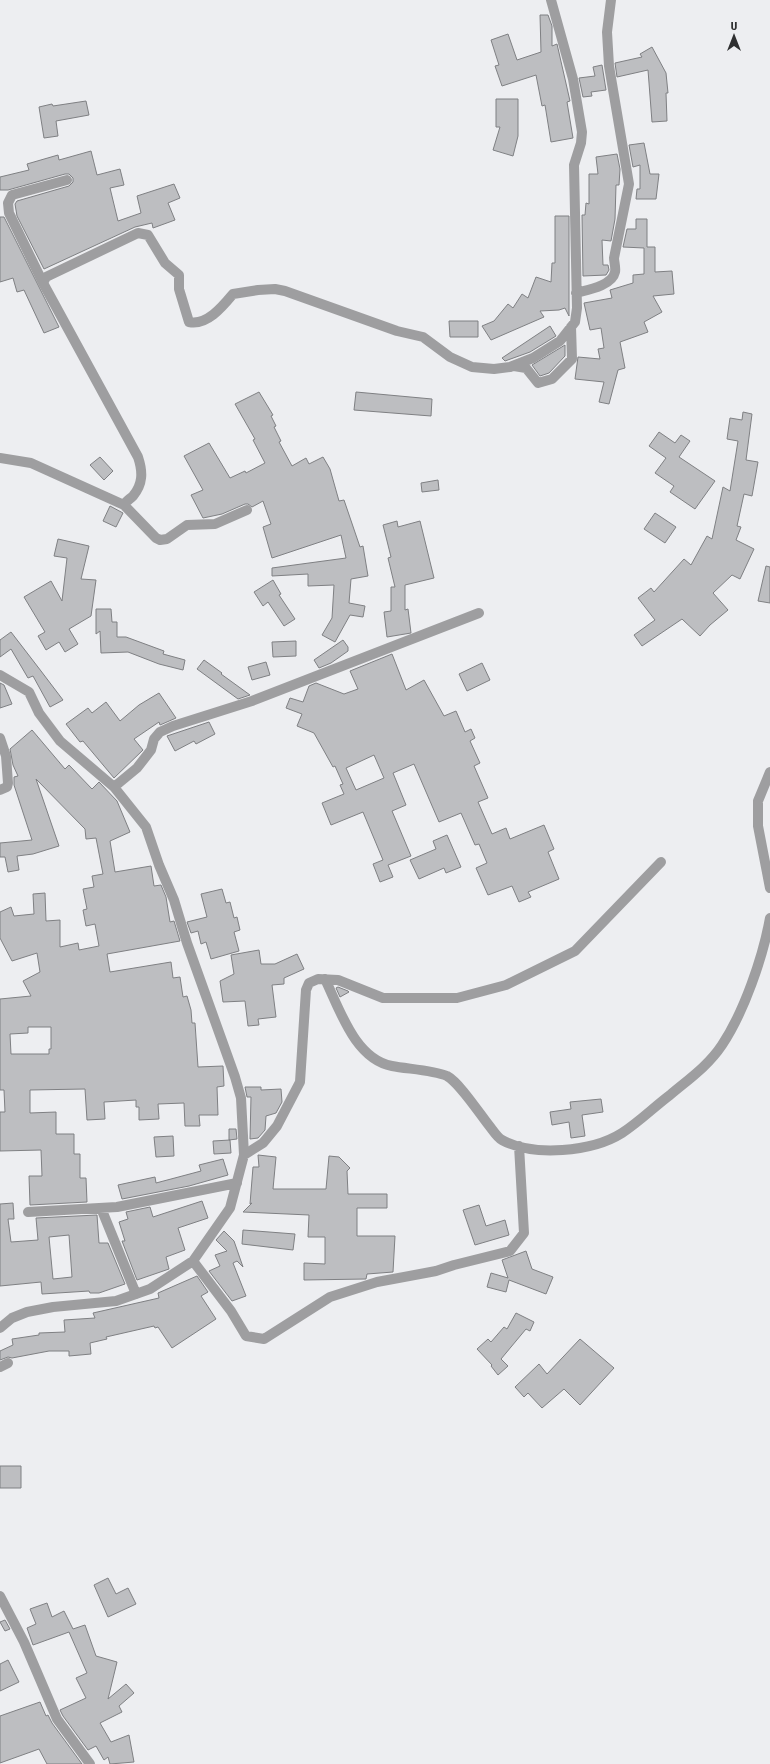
<svg xmlns="http://www.w3.org/2000/svg" width="770" height="1764" font-family="'Fira Sans Condensed',sans-serif">
  <style>
    .building { fill: #bdbec1; stroke: #7f8083; fill-rule: evenodd }
    .lines { fill: none; stroke-linecap: round; stroke-linejoin: round }
    .minor { stroke: #9e9ea0; stroke-width: 10 }
  </style>
  <rect width="100%" height="100%" fill="#edeef1"/>
  <path class="building" d="M540 15H548L552 26V46L557 44 570 101 567 102 573 138 551 142 545 105 542 106 536 75 502 86 495 66 499 65 491 40 508 34 517 60 541 52Z
    M652 47 666 73 668 93H666L667 121 652 122 648 70 617 77 615 63 642 57 640 54Z
    M602 65 606 90 591 92 592 96 583 97 579 78 595 76 593 67Z
    M496 99H518V136L513 156 493 150 500 127H496Z
    M86 101 89 115 56 121 58 136 44 138 39 107 52 104 53 106Z
    M644 143 650 174H659L656 199H636L637 189H640V165L633 167 629 145Z
    M91 151 97 175 120 169 124 185 110 188 118 221 141 213 137 196 174 184 180 198 168 203 175 220 153 228 152 223 135 227 44 269 17 216 15 204 17 201 69 186 73 182V178L69 174H65L8 190H0V177L29 170 27 164 58 155 59 160Z
    M617 154 620 169 619 185H616L615 219 611 241 602 240 603 265H608L609 270 606 275 583 276 582 215H585L586 203 589 204V174H598L596 157Z
    M555 216H569V316L565 308 559 310 540 311 544 317 491 340 482 326 494 321 508 304 513 308 522 294 528 298 536 277 551 282 552 263H555Z
    M0 217H4L59 327 44 333 24 290 17 292 13 278 0 282Z
    M636 219H647V247H655V272L672 271 674 294 653 296 662 312 644 322 648 332 620 342 625 368 618 370 609 404 599 402 604 382 575 379 578 357 600 359 598 349 604 348 601 328 590 330 584 303 612 298 610 290 633 283V275L644 274V248L623 247 627 229H636Z
    M449 321H478V337H450Z
    M550 326 556 336 530 352 505 361 502 358Z
    M565 345V356L549 373 540 376 532 365Z
    M259 392 273 415 271 416 276 426 274 427 281 441 279 442 292 466 306 458 309 464 323 457 330 469 339 501 344 500 360 547 363 546 368 576 351 579 349 603 365 606 363 617 350 615 335 642 322 635 332 618 334 585 308 586V574L272 576V568L346 558 341 535 272 558 263 527 271 524 263 501 252 507 248 504H245L222 514 203 518 191 495 203 490 184 456 209 443 230 478 245 471 246 473 265 463 253 440 255 439 235 404Z
    M356 392 432 399 431 416 354 410Z
    M743 412 752 414 746 460 758 462 752 496 744 494 737 526 741 527 736 540 754 549 740 579 732 575 713 593 728 610 710 625 700 636 682 619 642 646 634 635 655 620 638 598 651 588 654 592 684 559 691 565 707 536 712 539 723 487 730 491 738 441 727 439 730 418 742 420Z
    M659 432 675 443 681 435 690 441 679 457 715 481 695 509 670 492 674 486 655 473 666 458 649 446Z
    M100 457 113 471 104 480 90 465Z
    M438 480 439 490 422 492 421 483Z
    M110 506 123 513 116 527 103 521Z
    M655 513 676 527 665 543 644 529Z
    M397 521 398 527 420 521 434 578 405 585V610L408 609 411 633 387 637 384 612 391 611V587H395L388 558 391 557 383 525Z
    M58 539 89 546 81 579 96 580 91 616 69 629 78 644 65 652 59 642 46 650 38 636 45 632 24 597 51 581 62 601 67 558 54 556Z
    M766 566 770 567V603L758 601Z
    M273 580 281 594 279 595 295 619 284 626 268 602 263 606 254 592Z
    M96 609H111L112 622H117V637H126L164 651 163 654 185 660 183 670 159 664 128 652 101 653 100 631 96 634Z
    M11 632 41 671 63 700 50 707 33 676 28 678 11 649 0 657V640Z
    M343 640 348 647V651L331 663 319 668 314 660Z
    M296 641V656L273 657 272 642Z
    M392 654 406 690 424 680 444 716 456 711 465 732 471 729 475 738 470 741 480 763 474 766 488 798 478 802 492 834 506 828 510 839 544 825 554 849 548 852 559 879 528 892 531 897 519 902 512 886 488 895 476 868 487 863 479 844 475 845 461 813 439 822 414 764 393 773 406 805 392 811 411 856 388 865 393 877 380 882 373 864 383 860 363 812 331 825 322 803 344 794 340 785 343 784 335 766 333 767 314 733 297 726 302 714 286 708 290 698 303 702 309 686 316 683 344 694 358 689 350 671ZM374 755 384 778 356 790 346 768Z
    M204 660 222 673 221 674 250 695 238 699 197 669Z
    M266 662 270 675 252 680 248 667Z
    M482 663 490 680 467 691 459 674Z
    M0 683 4 685 12 704 0 708Z
    M159 693 176 718 160 725 159 722 134 739 143 750 114 778 83 741 80 742 66 724 88 708 92 713 106 702 120 721 139 705Z
    M209 722 215 734 196 744 194 741 175 751 167 736Z
    M32 730 65 769 69 765 92 789 99 782 117 801 130 832 110 841 115 872 151 866 154 886 161 885 166 897 170 922 174 921 180 941 107 954 110 972 171 962 173 978 180 977 183 997 187 996 191 1010 192 1023H195L198 1067 223 1066 224 1086 217 1087 218 1115H199L200 1126H185L184 1103 158 1104 159 1119 139 1120V1107H136V1100L104 1102 105 1119 87 1120 85 1089 30 1090V1113L56 1112V1134H74V1154H80V1178H86L87 1202 30 1205 29 1176H42L41 1150 0 1151V1112H5L4 1090H0V999L31 996 23 981 40 972 37 953 12 961 0 938V912L11 907 14 916 34 914 33 894 45 893 46 921 60 920V947L78 943 79 950 99 946 95 924 86 926 83 910 87 909 83 889 94 887 92 876 103 874 96 838 86 839 85 829 36 779 59 846 33 854 17 856 19 870 8 872 5 857H0V843L32 840 14 785V777L18 776 13 765 10 749ZM28 1027H51V1049H49V1054H11L10 1034 28 1033Z
    M447 835 461 867 446 873 444 868 419 879 410 860 436 849 433 841Z
    M222 889 226 903 230 902 234 918 237 917 240 930 234 932 239 951 211 959 206 942 201 944 198 931 191 933 187 922 207 917 201 894Z
    M259 950 261 964H275L297 954 304 969 284 978V984L272 985 276 1017 258 1019 259 1025 248 1026 245 1001 223 1002 220 981 234 974 231 955Z
    M338 987 348 991 349 992 340 997 336 988Z
    M245 1087H261V1090L281 1089 282 1102 276 1113 266 1116 265 1130 258 1138 250 1139 251 1097H247Z
    M601 1099 603 1112 582 1115 585 1136 571 1138 569 1122 552 1125 550 1112 571 1109 570 1102Z
    M229 1129H236L237 1139 229 1140Z
    M173 1136 174 1156 156 1157 154 1137Z
    M230 1140 231 1153 214 1154 213 1141Z
    M258 1155 276 1157 273 1189H326L329 1156 339 1157 350 1168 347 1171 348 1194H387V1208H357V1236H395L393 1272 367 1274 366 1279 304 1280V1263L325 1264V1237H308L309 1215 243 1212 252 1203 250 1204 253 1167H259Z
    M223 1159 228 1175 189 1186 122 1199 118 1185 155 1177 156 1183 201 1171 199 1165Z
    M202 1201 208 1218 178 1228 185 1250 166 1257 169 1269 137 1280 122 1241H125L119 1222 128 1219 126 1212 150 1207 153 1217Z
    M13 1203 14 1219H8L11 1242 38 1240 36 1218 97 1215 99 1243H108L125 1284 99 1293H90L89 1291 42 1294 41 1282 0 1286V1204ZM69 1235 72 1277 53 1279 49 1237Z
    M479 1205 486 1226 505 1220 509 1235 475 1245 463 1210Z
    M243 1230 295 1234 293 1250 242 1244Z
    M224 1231 234 1241 243 1267 237 1261 233 1263 246 1296 232 1301 209 1271 220 1266 215 1255 227 1251 216 1240Z
    M526 1251 532 1269 553 1277 546 1294 509 1280 506 1292 487 1287 491 1273 508 1278 502 1260Z
    M197 1276 208 1292 201 1296 216 1319 172 1348 158 1327 155 1328 154 1326 106 1337 107 1339 90 1343 91 1354 69 1356V1351H49L12 1358 8 1357 0 1360V1351L13 1345 12 1339 39 1335V1333L65 1332 64 1320 95 1318 93 1313 159 1298 158 1293Z
    M516 1313 534 1322 530 1331 526 1329 501 1359 508 1366 498 1375 491 1366 492 1365 477 1349 488 1339 491 1342 504 1327 507 1329Z
    M580 1339 614 1368 580 1405 564 1389 542 1408 528 1393 524 1397 515 1387 539 1364 547 1374Z
    M0 1466H21V1488H0Z
    M108 1578 116 1594 128 1588 136 1604 108 1617 94 1585Z
    M47 1603 52 1617 64 1611 73 1629 85 1625 96 1656 117 1662 108 1699 126 1684 134 1693 119 1706 122 1712 100 1723 111 1742 129 1735 134 1762 110 1764 108 1757 104 1760 96 1746 88 1750 63 1716 60 1710 86 1698 76 1678 87 1673 69 1632 33 1645 27 1628 36 1624 30 1609Z
    M5 1620 10 1629 5 1631 0 1622Z
    M8 1660 19 1682 0 1691V1664Z
    M40 1702 46 1716 48 1715 52 1723 82 1764H47L39 1749 0 1763V1716Z"/>
  <g class="lines">
    <path class="minor" d="M43 283 9 213 8 203 12 195 67 180
      M576 293C587 290 612 286 615 272 616 268 614 262 614 258L629 184 609 66 607 32 611 0
      M514 366 526 368 538 383 552 379 572 359 571 327
      M0 458 31 463 124 505C126 501 130 499 133 496 143 484 143 472 138 457L43 283 46 277 138 233 148 235 165 263 179 275V289L189 322C207 326 223 306 233 294L258 290 275 289 285 291 397 331 423 337 450 357 472 367 494 369 510 367 533 358 560 341 575 322 577 308 574 165 581 143 582 132 573 79 551 0
      M124 505 156 538 160 540 167 539 187 525 215 524 247 510
      M0 675 29 692 39 713 60 741 114 787 146 827 159 865 174 900 187 943 235 1077 241 1098 244 1155 230 1208 193 1261 150 1289 116 1301 53 1307 27 1312 12 1318 0 1328
      M0 738 6 756 8 783 7 787 0 790
      M770 772 758 801V826L770 888
      M114 787 137 768 151 750 154 739 160 732 173 726 252 701 479 613
      M325 979C340 1010 355 1059 392 1066 407 1069 433 1070 447 1076 460 1083 481 1116 491 1128 494 1132 498 1138 502 1140 533 1157 592 1152 622 1133 639 1122 654 1107 670 1095 689 1079 708 1066 722 1045 744 1012 763 957 770 918
      M244 1155 263 1143 277 1126 300 1082 306 990 309 983 318 979 338 980 383 998H457L506 985 575 951 661 862
      M101 1208 136 1294
      M28 1212 117 1207 237 1183
      M193 1261 231 1311 246 1336 264 1339 330 1297 377 1282 436 1271 454 1265 510 1251 524 1233 519 1146
      M0 1367 8 1363
      M0 1596 24 1642 57 1719 90 1764"/>
  </g>
  <g transform="translate(734 36)" stroke="#edeef1" stroke-width="3" paint-order="stroke">
  <path d="M0-3L7 15L0 10L-7 15Z" fill="#2f3031"/>
  <text y="-6" font-size="11" font-weight="bold" text-anchor="middle" fill="#2f3031">U</text>
  </g>
</svg>
